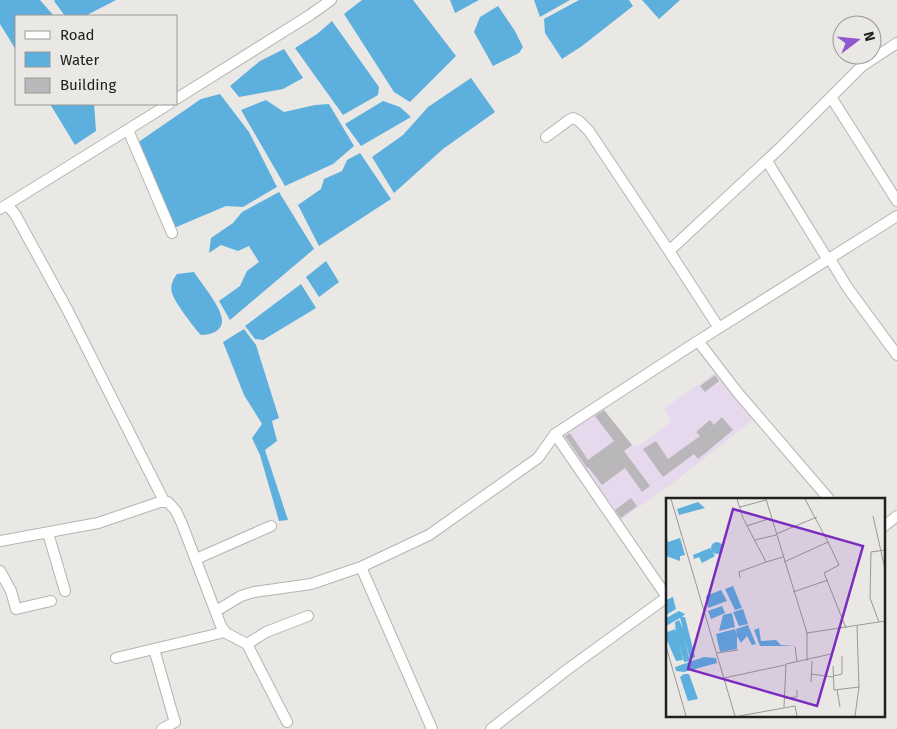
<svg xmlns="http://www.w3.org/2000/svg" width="897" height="729" font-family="'Fira Sans',sans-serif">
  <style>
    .education { fill: #e6d9ed }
    .water { fill: #5dafdd }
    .building { fill: #bab7ba }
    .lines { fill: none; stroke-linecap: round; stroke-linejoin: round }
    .minor-casing { stroke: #b6b4b0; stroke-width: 12 }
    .minor { stroke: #fff; stroke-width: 10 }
    .inset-road { fill: none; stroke: #9a9895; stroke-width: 1 }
    .view { fill: #7b2cbf; fill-opacity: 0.15; stroke: #7b2cbf; stroke-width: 2.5 }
    .inset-edge { fill: none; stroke: #21201e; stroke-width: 2.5 }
  </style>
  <rect width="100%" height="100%" fill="#eae8e4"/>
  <path class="education" d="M715 373 755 418 673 483 619 521 559 436 602 407 632 445 639 446 671 422 665 408Z"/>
  <path class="water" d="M0 0H40L54 16H16V50L0 24Z
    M55 0H116L85 16H65L54 1Z
    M362 0H413L456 56 410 102 394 92 344 14Z
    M450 0H479L455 13Z
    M534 0H570L540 17Z
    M579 0H629L633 6 582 46 562 59 545 33 544 19Z
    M642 0H680L659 19Z
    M498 6 515 31 523 47 519 53 493 66 474 32 480 17Z
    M332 21 379 87 378 95 343 115 295 48 317 34Z
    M284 49 303 78 283 89 239 97 230 86 260 61Z
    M471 78 495 112 443 149 394 193 372 157 403 135 428 107Z
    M220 94 249 132 277 187 243 207 226 206 174 228 137 143 201 99Z
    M266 100 284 112 315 105 329 104 354 146 333 164 285 186 241 110Z
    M383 101 400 107 411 117 361 146 345 124Z
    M50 104H94L96 131 75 145Z
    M360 153 391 199 319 246 298 205 321 189 324 179 342 171 347 160Z
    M279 192 314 249 230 320 219 301 240 286 247 271 259 262 249 246 238 251 221 245 209 253 211 238 233 223 242 212Z
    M326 261 339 282 319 297 306 277Z
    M194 272C201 283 223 309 222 321 222 332 209 335 201 335 194 328 174 301 172 293 170 286 173 279 177 274Z
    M301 284 316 308 263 340 255 339 245 326Z
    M244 329 256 345 279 418 272 421 277 441 265 450 288 520 279 521 260 455 252 438 262 424 244 395 223 342Z"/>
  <path class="building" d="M715 375 719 381 705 392 700 386Z
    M604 410 632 445 624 451 650 486 642 492 625 468 602 485 588 467 587 468 565 436 570 433 588 460 614 441 595 416Z
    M722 417 733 430 698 459 694 454 663 477 643 449 656 441 668 459 700 436 696 432 710 420 714 425Z
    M631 498 637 506 621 518 615 510Z"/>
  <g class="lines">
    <g class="minor-casing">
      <path id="minor" d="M831 97 897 201
        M176 99 310 15 331 0
        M128 130 172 233
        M546 137 569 120 573 118 579 121 589 131 669 251
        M767 161 828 260
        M7 205 15 214 67 309 164 501
        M0 209 169 104
        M830 259 847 287 897 355
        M719 328 669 251 780 148 862 66 897 43
        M698 341 738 393 829 499
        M555 434 667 597
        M883 527 897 516
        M48 533 65 591
        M0 541 98 523 160 502H168L176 511 182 524 221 626 226 633 247 644 287 722
        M196 559 271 526
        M0 571 11 591 16 609 51 601
        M216 611 241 596 254 592 311 584 361 567
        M247 644 266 632 308 616
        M154 649 174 719 175 722 162 729
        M116 658 225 632
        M432 729 361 567 429 535 538 458 555 434 698 341 897 216
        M491 729 568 669 667 597"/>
    </g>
    <use href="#minor" class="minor"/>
  </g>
  <g transform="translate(666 498)">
    <rect width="219" height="219" fill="#eae8e4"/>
    <path d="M32 4 39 10 13 17 11 11ZM0 37 2 44 14 40 19 57 14 58V63L0 58ZM45 50a6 6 0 1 1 12 0a6 6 0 1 1-12 0ZM44 50 49 58 36 65 33 59 28 61 27 57ZM67 88 76 110 69 112 59 91ZM55 92 61 103 42 110 40 98ZM7 99 10 111 0 117V102ZM56 108 59 115 45 121 42 113ZM77 111 82 126 73 128 67 114ZM13 113 19 116 16 119H19L29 159 24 161 17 136 24 163 18 164 13 144 17 162 10 163 0 140V131L2 134 9 131 10 135 9 124 13 122 17 131 14 120 0 128V120ZM66 115 69 129 53 133 57 117ZM82 127 90 146 86 147 81 138 75 145 71 138V151L54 154 50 136 69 131 71 137 70 131ZM93 130 95 143 110 142 115 147 129 148H94L88 132ZM38 159 50 160 51 165 18 174 10 173 9 169ZM18 176H23L32 201 22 203 14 179Z" fill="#5dafdd"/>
    <path class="inset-road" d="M5 1 69 218M71 1 77 20 100 64 117 59M100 1 141 135 219 123M74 9 100 2M207 18 219 71M81 28 105 20M110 36 151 19M89 42 110 37M162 44 173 67 158 75 180 130M118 64 162 44 139 1M74 80 73 74 100 64M127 94 162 82M213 124 204 100 205 54 219 52M141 135V163M0 148 20 218M129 149 131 164M51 155 72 152M167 168 168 192 193 189M145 176 167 179M167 178 176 176V158M58 180 119 167M145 184 146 163M171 192 174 209M118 200 131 199V192M118 209 120 166 165 156M73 218 129 208 131 218M189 218 193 189 191 128"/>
    <path class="view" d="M67 11 197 48 151 208 22 171Z"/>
    <rect width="219" height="219" class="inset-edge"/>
  </g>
  <rect x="15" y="15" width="162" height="90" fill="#eae8e4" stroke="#9a9895"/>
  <rect x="25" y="31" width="25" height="8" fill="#ffffff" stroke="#9a9895"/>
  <text x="60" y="40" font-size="15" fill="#21201e">Road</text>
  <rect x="25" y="52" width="25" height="15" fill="#5dafdd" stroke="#9a9895"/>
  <text x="60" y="65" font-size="15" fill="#21201e">Water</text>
  <rect x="25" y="78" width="25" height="15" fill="#bab7ba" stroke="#9a9895"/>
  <text x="60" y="90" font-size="15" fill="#21201e">Building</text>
  <g transform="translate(857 40) rotate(74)"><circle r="24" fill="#eae8e4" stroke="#9a9895"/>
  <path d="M0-4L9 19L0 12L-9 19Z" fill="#8f58d0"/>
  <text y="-8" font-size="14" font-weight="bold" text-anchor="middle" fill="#21201e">N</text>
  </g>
</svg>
